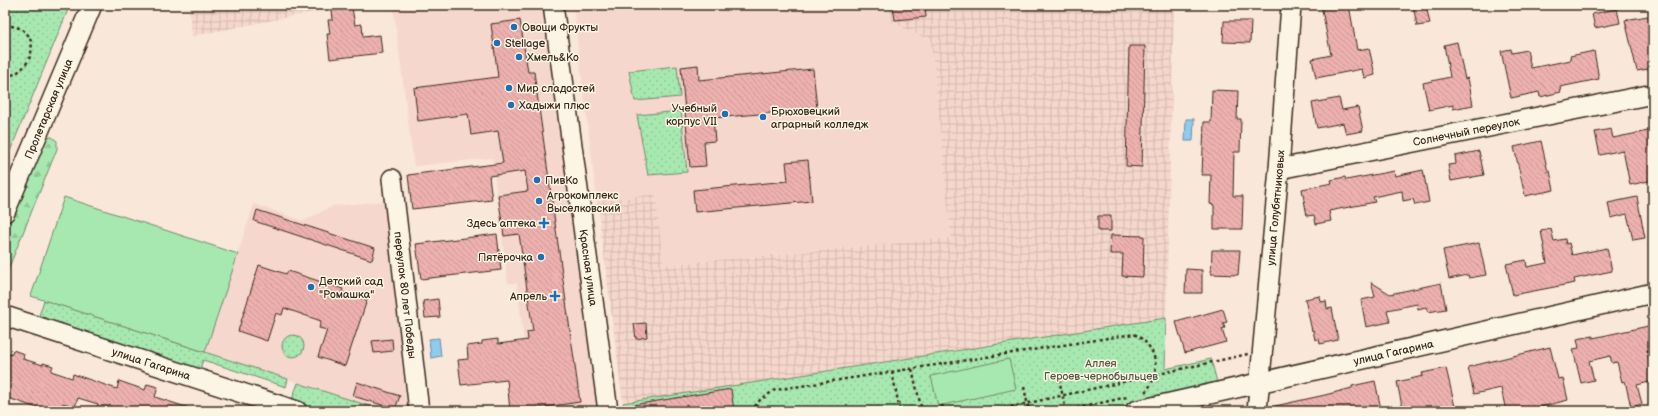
<svg xmlns="http://www.w3.org/2000/svg" width="1658" height="416" font-family="'Balsamiq Sans',sans-serif">
  <style>
    .built { fill: #f5d7cd }
    .industrial { fill: url(#industrial-grid) }
    .grass { fill: url(#grass-dots); stroke: #718968 }
    .forest { fill: url(#forest-firs); stroke: #718968 }
    .garden { fill: #a7e8b1; stroke: #718968 }
    .water { fill: #8dccee; stroke: #6c8b9b }
    .building { fill: url(#building-back-hatch); stroke: #3b2a1e }
    .lines { fill: none; stroke-linecap: round; stroke-linejoin: round }
    .minor-casing { stroke: #3b2a1e; stroke-width: 22 }
    .path { stroke: #3b2a1e; stroke-width: 2.5; stroke-dasharray: 3 3; stroke-linecap: butt }
    .minor { stroke: #fcf5e5; stroke-width: 19 }
    .poi-dot { fill: #1f6fb2; stroke: #fcf5e5; stroke-width: 1.5 }
    .labels { text-anchor: middle; dominant-baseline: central; stroke-width: 3; stroke-linejoin: round; paint-order: stroke }
    .poi-label { font-size: 11px; fill: #3b2a1e; stroke: #fcf5e5; text-anchor: start }
    .street-label { font-size: 11px; fill: #3b2a1e; stroke: #fcf5e5 }
    .park-label { font-size: 11px; fill: #565a43; stroke: #fcf5e5 }
  </style>
  <defs>
    <pattern id="industrial-grid" width="8" height="8" patternUnits="userSpaceOnUse"><rect width="8" height="8" fill="#f5d7cd"/><path d="M0 4h8M4 0v8" fill="none" stroke="#d3b9b0"/></pattern>
    <pattern id="grass-dots" width="8" height="8" patternUnits="userSpaceOnUse"><rect width="8" height="8" fill="#a7e8b1"/><path d="M2 2h.1M6 6h.1" fill="none" stroke="#91c798" stroke-width="1.8" stroke-linecap="round"/></pattern>
    <pattern id="forest-firs" width="22" height="20" patternUnits="userSpaceOnUse"><rect width="22" height="20" fill="#a7e8b1"/><path d="M5 1l3.5 6h-7zM16 11l3.5 6h-7z" fill="#91c798"/></pattern>
    <pattern id="building-back-hatch" width="6" height="6" patternUnits="userSpaceOnUse"><rect width="6" height="6" fill="#edb1ae"/><path d="M-1 5l2 2M0 0l6 6M5-1l2 2" fill="none" stroke="#cc9895"/></pattern>
  </defs>
  <rect width="100%" height="100%" fill="#f9e7da"/>
  <filter id="ink" filterUnits="userSpaceOnUse"><feTurbulence type="fractalNoise" baseFrequency=".025" numOctaves="2"/><feDisplacementMap in="SourceGraphic" scale="8" xChannelSelector="R" yChannelSelector="G"/><feConvolveMatrix kernelMatrix="1 2 1 2 8 2 1 2 1" color-interpolation-filters="sRGB"/></filter>
  <g filter="url(#ink)">
    <path class="built" d="M393 5H549L605 411H532L517 283H508L492 158 414 166Z
      M573 5H889L891 22 931 41 951 238 662 265 656 194 597 201Z
      M385 201 407 411H385L205 352 254 204 304 221 333 206Z"/>
    <path class="industrial" d="M189 5H349L192 36Z
      M889 5H1174L1166 318 623 403 597 201 656 194 663 265 951 238 931 41 891 22Z"/>
    <path class="grass" d="M5 5H70L6 161H5Z
      M677 66 680 97 635 101 629 71Z
      M681 111 687 172 648 175 637 115Z
      M44 300 288 379 286 387 203 360 199 372 38 319Z
      M1166 318 1165 369 1211 359 1218 386 1104 411H624L623 403Z
      M282 346a11 11 0 1 1 22 0a11 11 0 1 1-22 0Z
      M298 383 385 411H319L291 402Z"/>
    <path class="forest" d="M47 137H52L57 141V149L5 277V230L43 140Z"/>
    <path class="garden" d="M64 197 238 254 205 352 31 296Z
      M1009 359 1016 389 938 406 931 376Z"/>
    <path class="water" d="M1186 119H1194L1193 141H1185Z
      M439 338 441 356 431 358 429 339Z"/>
    <path class="building" d="M908 5H925L926 17 895 20 893 7Z
      M1321 5H1349L1357 50 1369 48 1375 75 1364 78 1362 69 1316 78 1312 59 1331 55Z
      M1413 5H1426L1430 24 1417 26Z
      M352 8 355 25 362 24 363 37 380 35 382 53 330 59 327 34H330L328 20H333L332 10Z
      M1617 9 1620 23 1595 28 1592 14Z
      M1648 16 1653 40V68L1637 71 1625 20Z
      M520 20 528 72H534L580 402 531 409V411H510L507 380 461 385 458 360 468 359 467 346 482 344V341L498 339V344L528 340 527 332 533 331 519 234 504 236 498 195 528 191 525 171 489 176 492 200 412 209 408 175 503 163 498 131 471 135 468 114 418 121 414 88 498 77 491 24Z
      M1224 21H1251L1250 43 1223 42Z
      M1457 42 1465 79 1468 78 1473 105 1453 109V105L1429 110 1423 83 1450 77 1444 45Z
      M1129 46H1145L1142 167 1126 166Z
      M1511 49 1512 53 1527 50 1531 68 1571 60 1570 56 1594 51 1599 79 1560 87 1561 92 1540 97 1539 92 1511 98 1501 51Z
      M698 65 699 80 813 69 817 109 713 118 715 141 704 142 706 166 690 167 681 67Z
      M1212 90 1238 91 1237 119H1241L1240 152H1234L1233 196H1243L1242 229H1214V205L1210 204 1211 175H1202L1204 122H1211Z
      M1339 98 1342 110 1358 107 1363 131 1346 134 1343 123 1317 128 1312 103Z
      M1611 129 1613 138 1653 130V180L1630 185 1623 150 1600 155 1595 132Z
      M1541 141 1548 172 1550 171 1554 190 1525 196 1514 147Z
      M1479 151 1484 175 1451 181 1448 165 1456 164 1455 156Z
      M808 160 812 201 695 212 693 190 788 181 786 162Z
      M1423 170 1429 202 1415 205 1413 199 1403 201 1402 191 1373 197 1375 202 1329 211 1331 221 1316 224 1314 215 1307 216 1302 189 1332 183 1331 180 1345 177 1346 180 1394 171 1395 176Z
      M1637 197 1645 238 1633 240 1627 214 1611 218 1608 203Z
      M257 210 375 248 372 260 254 221Z
      M1098 216H1111V231H1098Z
      M1551 229 1554 241 1565 239 1566 244 1569 243 1572 255 1607 248 1612 271 1574 279 1575 283 1513 295 1506 264 1526 260 1527 267 1547 263 1541 231Z
      M497 234 501 270 421 279 416 244Z
      M1111 235 1144 236 1143 277 1122 276 1123 254H1110Z
      M1479 243 1486 275 1469 278 1468 275 1449 279 1443 250Z
      M1212 250H1240L1238 275 1211 274Z
      M259 265 286 274 288 271 343 289 342 292 367 300 345 366 318 357 327 330 319 328 321 321 284 308 282 315 276 313 267 341 238 331Z
      M1186 269 1202 270V293H1185Z
      M1371 282 1390 294 1441 283 1446 309 1428 312 1426 307 1418 309 1417 304 1387 310 1390 322 1366 327 1361 300 1375 297Z
      M1320 296 1321 302 1326 301 1327 309 1332 308 1338 340 1320 344 1319 339 1315 340 1313 330 1312 331 1305 299Z
      M438 299 440 317 425 318 423 301Z
      M1223 309 1227 322 1223 323 1225 328 1222 329 1226 342 1185 353 1176 322Z
      M646 323 647 337 636 339 634 324Z
      M1653 325V348L1647 350 1653 381 1637 385 1642 404 1631 407 1625 381 1622 382 1617 362 1612 363 1610 356 1589 361 1594 380 1581 383 1573 349 1579 348 1577 339 1593 336V338Z
      M392 339 393 351 374 353 372 341Z
      M1550 347 1558 379 1563 378 1568 400 1525 411H1506L1501 388 1474 394 1468 367Z
      M13 350 24 354 23 359 43 365V363L53 366 51 371 72 378 73 374 117 389 119 381 145 390 147 384 158 387 155 397 192 409V411H96L98 404 78 398 75 407 63 403 60 411H46L5 397V353L11 355Z
      M1446 368 1456 411H1403L1397 382 1423 376 1422 373Z
      M1375 381 1381 409 1373 411H1275V406L1325 395 1352 388V386Z
      M357 382 400 396 395 409 353 396Z
      M731 389 734 411H634L633 405Z"/>
    <g class="lines">
      <g class="minor-casing">
        <g id="minor">
          <path id="s1" d="M553 5 608 411"/>
          <path id="s2" d="M1279 169 1653 94"/>
          <path id="s3" d="M392 179 419 411"/>
          <path id="s4" d="M5 212 92 5"/>
          <path id="s5" d="M5 316 297 411"/>
          <path id="s6" d="M1135 411 1653 293"/>
          <path id="s7" d="M1257 411 1279 169 1291 5"/>
        </g>
      </g>
      <path class="path" d="M5 26C43 24 38 71 5 77
        M912 369 922 411
        M892 372 900 411
        M1059 379 1066 411
        M1024 387 1029 411
        M942 405 943 411
        M751 411 760 400 775 390 1134 334C1157 345 1163 374 1145 392
        M993 411 1248 354
        M1065 411 1127 397"/>
      <use href="#minor" class="minor"/>
    </g>
  </g>
  <g class="poi-dot">
    <circle cx="514" cy="27" r="4"/>
    <circle cx="497" cy="43" r="4"/>
    <circle cx="519" cy="57" r="4"/>
    <circle cx="509" cy="88" r="4"/>
    <circle cx="511" cy="105" r="4"/>
    <circle cx="725" cy="114" r="4"/>
    <circle cx="763" cy="117" r="4"/>
    <circle cx="537" cy="180" r="4"/>
    <circle cx="539" cy="201" r="4"/>
    <path d="M542 217h4v4h4v4h-4v4h-4v-4h-4v-4h4z"/>
    <circle cx="541" cy="257" r="4"/>
    <circle cx="311" cy="287" r="4"/>
    <path d="M553 290h4v4h4v4h-4v4h-4v-4h-4v-4h4z"/>
  </g>
  <g class="labels">
    <g class="poi-label">
      <text x="522" y="27">Овощи Фрукты</text>
      <text x="505" y="43">Stellage</text>
      <text x="527" y="57">Хмель&amp;Ко</text>
      <text x="517" y="88">Мир сладостей</text>
      <text x="519" y="105">Хадыжи плюс</text>
      <text x="717" y="108" text-anchor="end">Учебный<tspan x="717" dy="13">корпус VII</tspan></text>
      <text x="771" y="111">Брюховецкий<tspan x="771" dy="13">аграрный колледж</tspan></text>
      <text x="545" y="180">ПивКо</text>
      <text x="547" y="195">Агрокомплекс<tspan x="547" dy="13">Выселковский</tspan></text>
      <text x="536" y="223" text-anchor="end">Здесь аптека</text>
      <text x="533" y="257" text-anchor="end">Пятёрочка</text>
      <text x="319" y="281">Детский сад<tspan x="319" dy="13">"Ромашка"</tspan></text>
      <text x="547" y="296" text-anchor="end">Апрель</text>
    </g>
    <g class="street-label">
      <text stroke="none"><textPath href="#s4" startOffset="112">Пролетарская улица</textPath></text>
      <text stroke="none"><textPath href="#s2" startOffset="191">Солнечный переулок</textPath></text>
      <text stroke="none"><textPath href="#s7" startOffset="204">улица Голубятниковых</textPath></text>
      <text stroke="none"><textPath href="#s1" startOffset="265">Красная улица</textPath></text>
      <text stroke="none"><textPath href="#s3" startOffset="117">переулок 80 лет Победы</textPath></text>
      <text stroke="none"><textPath href="#s6" startOffset="265">улица Гагарина</textPath></text>
      <text stroke="none"><textPath href="#s5" startOffset="154">улица Гагарина</textPath></text>
    </g>
    <g class="park-label">
      <text x="1101" y="363">Аллея<tspan x="1101" dy="13">Героев-чернобыльцев</tspan></text>
    </g>
  </g>
  <rect width="1658" height="416" fill="none" stroke="#fcf5e5" stroke-width="20"/>
  <rect x="10" y="10" width="1638" height="396" fill="none" stroke="#3b2a1e" stroke-width="1.5" filter="url(#ink)"/>
</svg>
